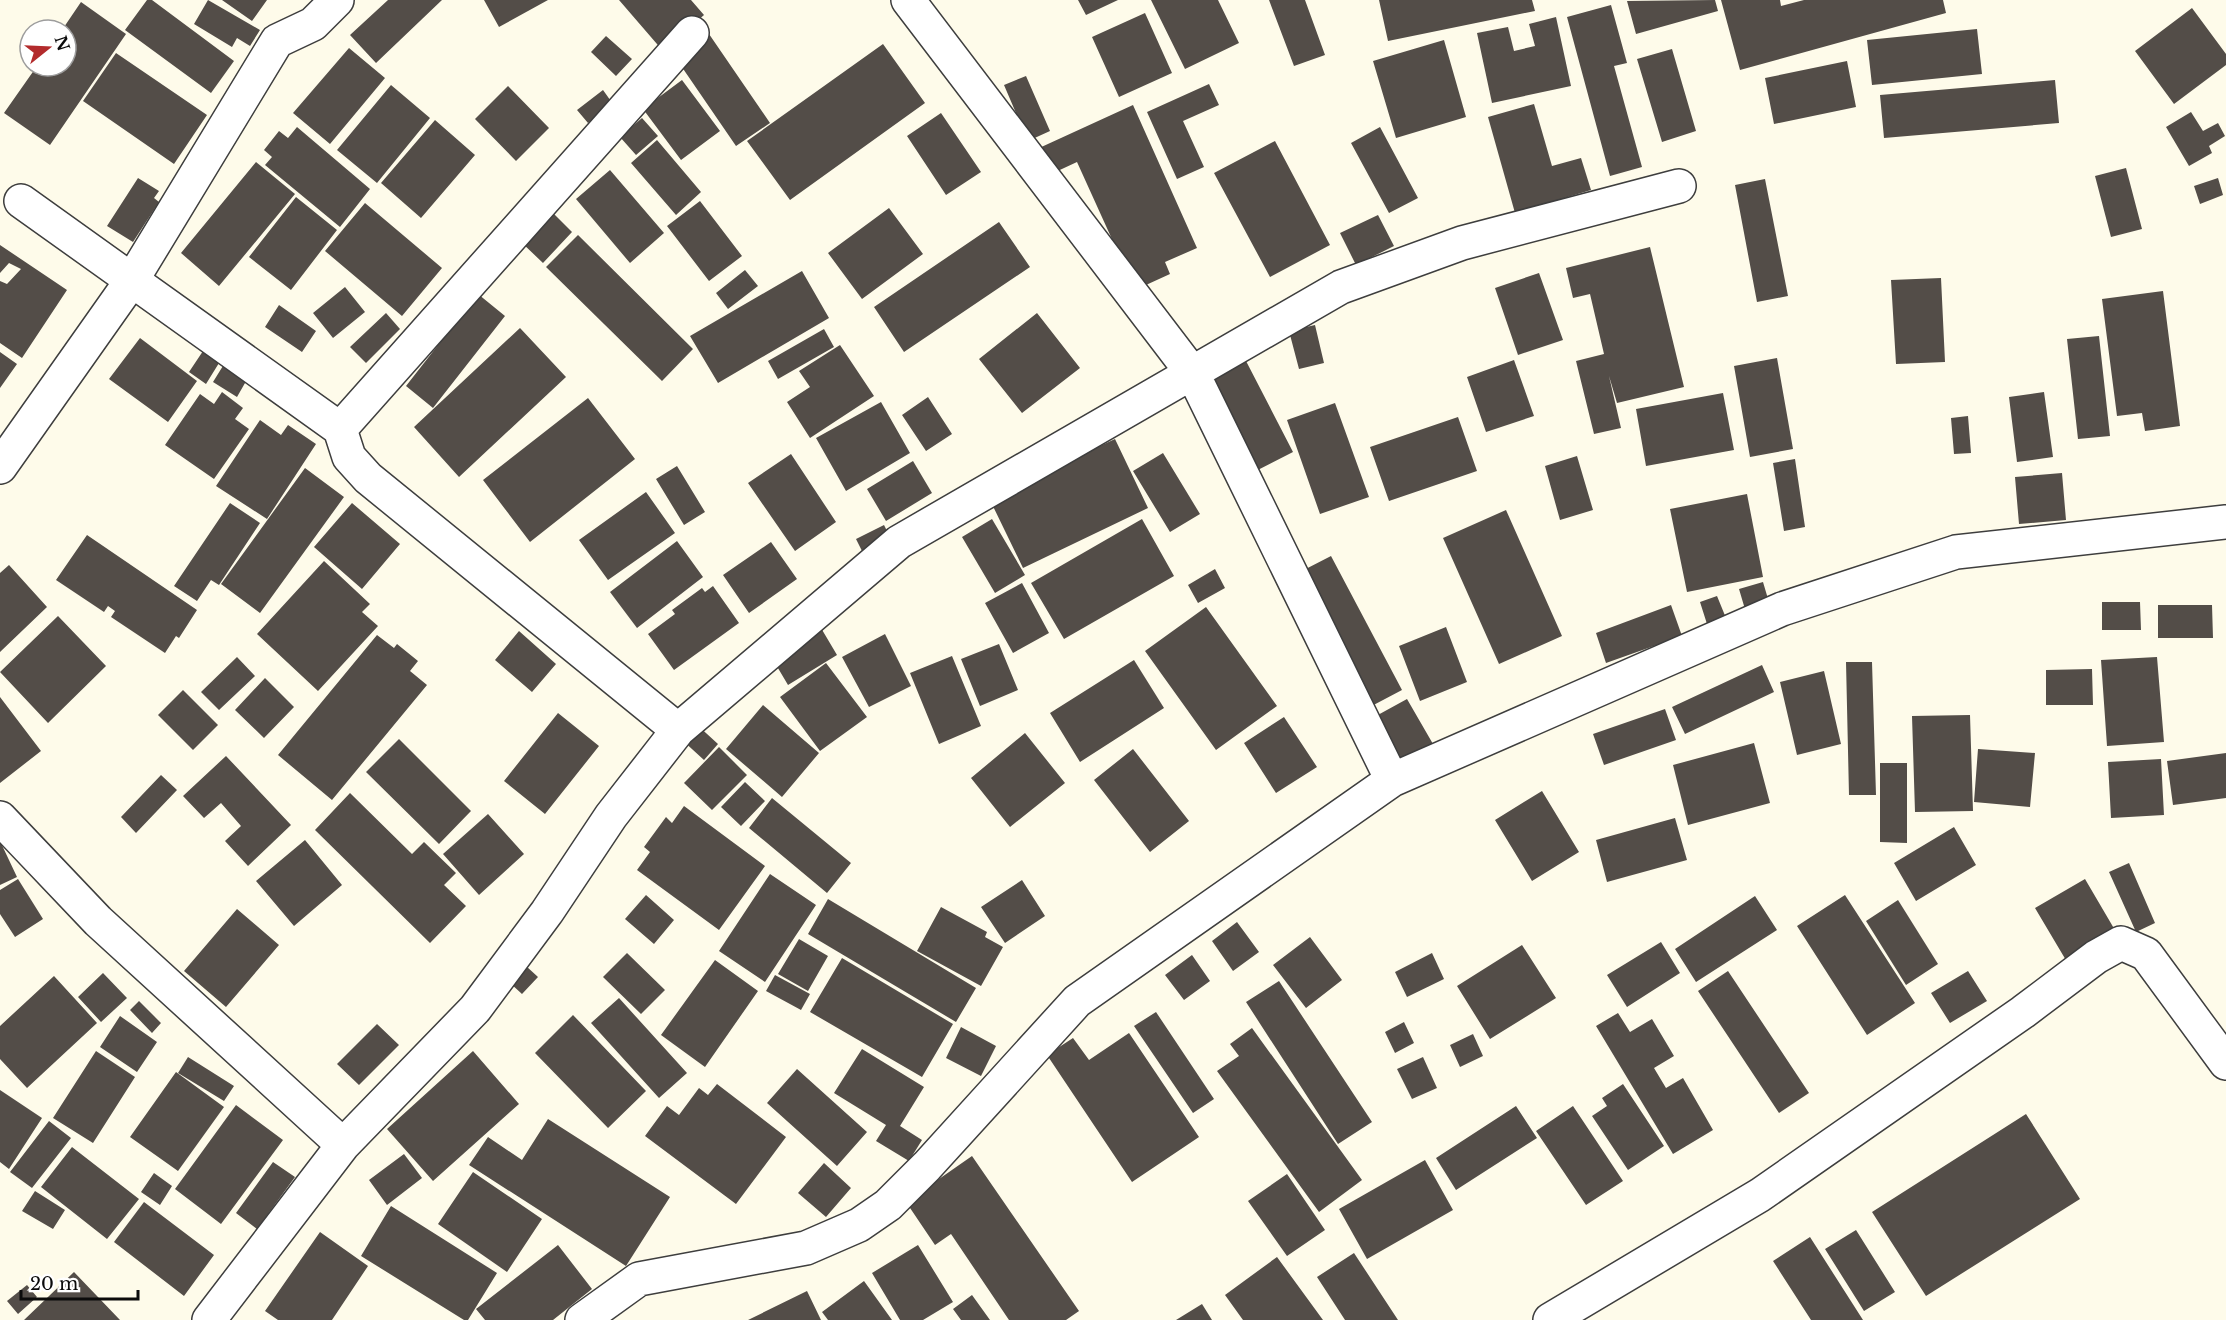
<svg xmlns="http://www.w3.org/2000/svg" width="2226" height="1320" font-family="'Libre Baskerville',serif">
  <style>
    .building { fill: #534d48 }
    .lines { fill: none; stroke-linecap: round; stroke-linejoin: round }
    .minor-casing { stroke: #3e3e3e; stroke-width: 36 }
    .minor { stroke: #fff; stroke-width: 33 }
  </style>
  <rect width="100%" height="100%" fill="#fefbea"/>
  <path class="building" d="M147 0H152L234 61 211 93 125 30Z
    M208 0 260 30 250 46 237 38 232 47 194 24Z
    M222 0H267L252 21Z
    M388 0H442L376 63 350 35Z
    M484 0H548L499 27Z
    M619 0H691L704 15 663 51Z
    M1078 0H1118L1086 15Z
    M1151 0H1218L1239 43 1185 69Z
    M1269 0H1305L1325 55 1294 66Z
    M1379 0H1532L1535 11 1388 41Z
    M1715 0 1718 11 1636 34 1627 1Z
    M1721 0H1780L1781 6 1804 0H1943L1946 13 1740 70Z
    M81 2 126 34 50 145 4 113 37 66H66V30H62Z
    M1611 5 1627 63 1614 66 1642 167 1610 176 1567 17Z
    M2192 8 2226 54V65L2174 104 2135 51Z
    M1145 13 1172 73 1119 97 1092 37Z
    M1556 17 1571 86 1492 103 1477 33 1508 27 1514 51 1535 46 1529 24Z
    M1977 29 1982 74 1872 85 1867 40Z
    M709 34 770 123 736 146 675 57Z
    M606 36 632 59 616 76 591 52Z
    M1444 40 1466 117 1396 138 1373 61Z
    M883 44 925 103 790 200 747 141Z
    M349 48 385 78 330 144 293 113Z
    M1672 49 1696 131 1662 142 1637 59Z
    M116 53 207 115 174 164 83 101Z
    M1847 61 1856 107 1774 124 1765 78Z
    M1026 76 1050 131 1028 141 1004 85Z
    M682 80 720 131 681 160 643 109Z
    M2055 80 2059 123 1884 138 1880 95Z
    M1209 84 1219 105 1183 121 1204 167 1177 179 1147 112Z
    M391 85 430 118 377 183 337 150Z
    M508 86 549 128 516 161 475 119Z
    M603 90 613 104 588 123 577 110Z
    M1534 104 1552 166 1581 158 1591 190 1515 213 1488 117Z
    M1133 105 1197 248 1165 262 1170 274 1135 290 1077 162 1049 175 1037 149Z
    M2191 112 2203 131 2218 123 2225 136 2209 146 2212 153 2189 166 2166 127Z
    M941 113 981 172 946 195 907 136Z
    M642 118 658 136 636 155 620 137Z
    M435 120 475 155 421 218 381 183Z
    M297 127 370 189 340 227 265 165 272 157 264 150 279 131 288 138Z
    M1380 127 1418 198 1389 213 1351 143Z
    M657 140 701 192 676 215 631 163Z
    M1275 141 1330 245 1270 277 1214 173Z
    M256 162 295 194 219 286 181 253Z
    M2126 168 2142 229 2111 237 2095 176Z
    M610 170 664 233 630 263 576 199Z
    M138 178 159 191 154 198 159 202 133 242 107 226Z
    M2218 178 2223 195 2200 204 2194 186Z
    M1765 179 1788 296 1757 302 1735 185Z
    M296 197 337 230 291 290 249 257Z
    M700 201 742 256 709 281 667 226Z
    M365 203 442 268 402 316 325 251Z
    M889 208 923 254 862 299 828 253Z
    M550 210 572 232 543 263 520 241Z
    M1378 215 1394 246 1356 265 1340 233Z
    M999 222 1030 267 904 352 874 307Z
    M578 235 693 349 662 381 546 267Z
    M0 245 67 290 22 358 0 343V281L7 284 21 269 9 263 0 273Z
    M1650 247 1684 387 1617 403 1609 376 1621 428 1594 434 1576 361 1604 354 1590 294 1573 298 1566 268Z
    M745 270 758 286 728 309 716 293Z
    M802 271 829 318 718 383 690 336Z
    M1539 273 1563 340 1518 355 1495 288Z
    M1941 278 1945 362 1896 364 1891 280Z
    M345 287 365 312 333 338 313 313Z
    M2163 291 2180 426 2145 431 2142 413 2117 416 2102 299Z
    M478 294 505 316 433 408 406 386Z
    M279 305 316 331 302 352 265 327Z
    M386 313 400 329 366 363 350 347Z
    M1037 313 1080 368 1022 413 979 359Z
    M1315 325 1324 363 1299 369 1289 331Z
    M520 328 566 377 459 477 414 427Z
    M824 329 834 347 778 379 768 361Z
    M2099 336 2110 436 2078 439 2067 339Z
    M140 338 197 381 168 422 109 379Z
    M840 345 874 396 810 438 787 402 810 387 799 371Z
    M203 351 219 363 206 384 189 372Z
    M0 352 17 364 0 388Z
    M1777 358 1793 449 1750 457 1734 366Z
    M1514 360 1534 416 1486 432 1467 377Z
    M226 361 249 376 237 397 213 382Z
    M1246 361 1293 452 1246 476 1199 385Z
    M222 392 243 408 235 419 249 429 214 479 165 445 200 394 214 404Z
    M2044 392 2053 457 2017 462 2009 397Z
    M1723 393 1734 450 1646 466 1636 409Z
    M928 397 952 434 926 451 902 415Z
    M588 398 635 459 530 542 483 480Z
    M881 402 910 453 846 491 816 438Z
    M1335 403 1369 497 1320 514 1287 420Z
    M1968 416 1971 453 1954 454 1951 418Z
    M1458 417 1477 471 1389 501 1370 447Z
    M260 420 281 435 288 425 316 444 267 519 216 486Z
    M1115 439 1148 508 1023 568 989 498Z
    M1163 453 1200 514 1170 532 1133 471Z
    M791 454 836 522 795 551 748 483Z
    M1577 456 1593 510 1560 520 1545 466Z
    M1795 459 1805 527 1784 531 1773 463Z
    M913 461 932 493 886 521 867 489Z
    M677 466 705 512 684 525 656 479Z
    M305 468 344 497 260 613 221 584Z
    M2062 473 2066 520 2019 524 2015 477Z
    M646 492 675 533 608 580 579 540Z
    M1747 494 1763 577 1687 592 1670 509Z
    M230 503 260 523 219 585 211 580 197 601 174 586Z
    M352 503 400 544 362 589 314 547Z
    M1506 510 1562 636 1499 664 1443 538Z
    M992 519 1025 575 995 593 962 537Z
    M1142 519 1174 576 1064 639 1031 583Z
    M884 525 892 541 864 555 856 539Z
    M87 535 197 610 179 638 176 636 165 653 111 617 115 611 108 606 104 612 56 580Z
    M677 541 703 577 637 628 610 592Z
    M771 542 797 579 749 613 723 575Z
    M1331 556 1402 690 1366 709 1296 574Z
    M324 561 370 604 362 612 378 626 318 691 257 634Z
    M9 565 47 607 0 652V573Z
    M1215 569 1225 588 1198 603 1188 585Z
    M1763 582 1771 609 1747 616 1739 589Z
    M1022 583 1049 633 1013 653 985 603Z
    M713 586 739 623 674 670 648 634 675 614 672 610 702 588 705 592Z
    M1717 596 1726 618 1707 624 1700 602Z
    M2102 602H2140L2141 630H2102Z
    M1671 605 1682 636 1606 663 1596 633Z
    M2158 605H2212L2213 638H2158Z
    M1206 607 1277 706 1216 750 1145 651Z
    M58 616 106 666 48 723 0 672Z
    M1446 627 1467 682 1420 701 1399 646Z
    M821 628 837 655 788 685 772 658Z
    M519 631 556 664 532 692 495 660Z
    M885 634 911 686 869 707 842 657Z
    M377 635 394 648 397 644 418 661 410 671 427 685 332 800 278 755Z
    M999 644 1018 690 980 706 961 659Z
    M952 656 981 726 939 744 910 673Z
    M237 657 255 676 219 710 201 692Z
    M2157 657 2164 742 2107 746 2101 660Z
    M1134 660 1164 708 1080 762 1050 713Z
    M1846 662H1872L1876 795H1849Z
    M826 663 867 717 820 751 780 697Z
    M1762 665 1774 692 1685 734 1672 707Z
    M2092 669 2093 705H2046V670Z
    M1824 671 1841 744 1797 755 1780 682Z
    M265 678 294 707 264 738 235 710Z
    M183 690 218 725 193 750 158 715Z
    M0 697 41 751 0 783Z
    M1407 699 1433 744 1402 762 1376 716Z
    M763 705 819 753 782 797 726 749Z
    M1665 709 1676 740 1604 765 1593 734Z
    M558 713 599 746 545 814 504 781Z
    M1970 715 1973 811 1915 812 1912 716Z
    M1284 717 1317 767 1276 793 1244 743Z
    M695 723 718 744 704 760 681 739Z
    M1025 733 1065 783 1010 827 971 778Z
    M399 739 471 811 439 844 366 772Z
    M1754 743 1770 803 1688 825 1673 765Z
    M719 747 747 775 712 810 684 783Z
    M1133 749 1189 821 1150 852 1094 780Z
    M1978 749 2035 753 2030 807 1974 802Z
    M2226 753V798L2173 805 2167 761Z
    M226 756 291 825 248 866 225 841 241 826 221 803 204 818 183 796Z
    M2161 759 2164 815 2111 818 2108 762Z
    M1880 763H1907V843L1880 842Z
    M161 775 177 790 136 833 121 817Z
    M745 782 765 801 741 826 721 807Z
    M1542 791 1579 852 1532 881 1495 820Z
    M350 793 412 854 424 842 456 873 444 885 466 906 430 943 315 830Z
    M772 798 851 863 827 893 749 828Z
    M684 806 765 866 719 930 637 870 650 852 644 847 666 817 672 823Z
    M488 814 524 854 479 895 443 854Z
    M1675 818 1687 860 1607 882 1596 840Z
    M1954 827 1976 865 1916 901 1894 863Z
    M305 840 342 885 294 926 256 881Z
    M0 841 17 877 0 885Z
    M2129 863 2155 923 2136 932 2109 872Z
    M770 874 816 905 765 982 719 951Z
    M18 879 43 919 15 937 0 914V890Z
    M2085 879 2119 937 2070 967 2035 908Z
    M1022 880 1045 916 1005 943 981 907Z
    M646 895 674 920 654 944 625 919Z
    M1845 895 1915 1003 1867 1035 1797 926Z
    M1755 896 1777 930 1696 982 1675 949Z
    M828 899 976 988 956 1022 808 934Z
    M1898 900 1938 964 1906 985 1866 921Z
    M941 907 987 932 985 937 1003 947 981 986 917 951Z
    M237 909 279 945 226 1007 184 971Z
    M1237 922 1259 952 1233 971 1212 941Z
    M1310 937 1342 980 1306 1008 1273 965Z
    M799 939 828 956 808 991 778 974Z
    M1661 942 1680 973 1627 1007 1607 975Z
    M1522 945 1556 998 1490 1039 1457 986Z
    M627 953 665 990 641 1014 603 977Z
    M1432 953 1444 979 1407 997 1395 972Z
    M1192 955 1210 981 1184 1000 1165 975Z
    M842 958 953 1024 922 1077 810 1012Z
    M715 960 758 991 705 1067 661 1035Z
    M526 966 538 977 522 994 510 983Z
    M1728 971 1809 1093 1779 1113 1698 991Z
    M1968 971 1987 1001 1950 1023 1931 993Z
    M103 973 127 998 101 1022 78 997Z
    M775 975 810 994 801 1010 766 991Z
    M54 976 97 1023 27 1088 0 1059V1026Z
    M1279 981 1372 1122 1338 1144 1246 1002Z
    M619 998 687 1073 659 1098 591 1023Z
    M139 1001 161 1023 152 1033 130 1010Z
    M1156 1012 1214 1099 1193 1113 1134 1026Z
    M1618 1013 1630 1032 1652 1019 1674 1056 1654 1068 1666 1088 1683 1078 1713 1130 1673 1154 1596 1026Z
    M573 1015 646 1091 608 1128 535 1053Z
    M120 1016 157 1042 137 1072 100 1047Z
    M1404 1022 1414 1043 1395 1053 1385 1032Z
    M377 1024 399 1045 359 1085 337 1064Z
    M961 1027 996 1046 981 1076 946 1058Z
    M1252 1028 1362 1180 1319 1212 1217 1071 1239 1056 1230 1044Z
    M1129 1033 1199 1137 1132 1182 1047 1055 1073 1038 1089 1060Z
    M1473 1034 1483 1056 1460 1067 1450 1045Z
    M862 1049 924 1087 900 1126 922 1140 909 1161 876 1141 886 1125 834 1093Z
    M96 1051 135 1077 93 1143 53 1118Z
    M473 1051 519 1104 433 1181 387 1129Z
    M188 1057 234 1086 224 1101 178 1073Z
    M1423 1057 1437 1088 1412 1099 1397 1069Z
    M797 1069 867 1132 837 1166 767 1103Z
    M176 1072 224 1107 178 1171 130 1137Z
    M717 1084 786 1137 736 1204 645 1136 667 1106 679 1115 699 1088 708 1095Z
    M1623 1084 1664 1146 1628 1170 1592 1116 1607 1106 1602 1098Z
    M0 1090 42 1118 9 1169 0 1162Z
    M236 1105 283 1140 221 1224 175 1189Z
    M1516 1106 1537 1138 1456 1190 1436 1158Z
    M1573 1106 1623 1181 1586 1205 1536 1131Z
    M2026 1114 2080 1199 1926 1296 1872 1212Z
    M548 1119 670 1197 626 1266 469 1165 488 1137 522 1160Z
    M49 1121 71 1138 32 1188 10 1172Z
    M72 1147 139 1199 107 1239 41 1187Z
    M404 1154 422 1178 387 1205 369 1180Z
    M972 1156 1079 1311 1066 1320H1009L951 1234 935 1245 906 1202Z
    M1425 1160 1453 1210 1367 1259 1339 1209Z
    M273 1162 295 1177 257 1229 236 1213Z
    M824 1163 851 1188 826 1217 798 1193Z
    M473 1172 542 1219 507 1272 438 1224Z
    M154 1173 172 1186 160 1205 141 1192Z
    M1287 1174 1325 1230 1287 1256 1248 1201Z
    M35 1191 65 1210 53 1229 22 1211Z
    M144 1202 214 1255 184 1296 114 1242Z
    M391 1206 497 1273 468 1320H464L361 1256Z
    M1856 1230 1895 1292 1864 1311 1825 1249Z
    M320 1232 368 1266 332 1320H278L265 1311Z
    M1810 1237 1863 1320H1811L1773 1261Z
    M558 1245 592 1289 553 1320H485L476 1309Z
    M918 1245 953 1302 923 1320H900L872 1273Z
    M1354 1253 1398 1320H1345L1317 1277Z
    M1277 1257 1323 1320H1243L1225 1295Z
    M74 1272 120 1320H24Z
    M864 1281 892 1320H828L822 1312Z
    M27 1285 37 1297 18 1314 7 1301Z
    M807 1291 821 1320H748Z
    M972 1295 990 1320H961L953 1309Z
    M1202 1304 1212 1320H1176Z"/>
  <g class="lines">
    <g class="minor-casing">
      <path id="minor" d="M908 0 1193 374 1392 780
        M21 201 340 429 349 457 368 478 678 730
        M340 429 692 33
        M0 467 132 280 277 41 313 24 337 0
        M0 818 98 921 343 1145
        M209 1320 343 1145 475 1009 547 912 611 816 678 730 899 542 1341 287 1462 243 1679 186
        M582 1320 639 1279 806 1248 859 1225 888 1205 927 1166 1077 1001 1392 780 1782 609 1956 552 2226 522
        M1550 1320 1760 1195 2023 1012 2096 957 2121 943 2146 954 2226 1063"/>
    </g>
    <use href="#minor" class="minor"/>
  </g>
  <g transform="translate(48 48) rotate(72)"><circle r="28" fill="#ffffff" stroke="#9d9d9d" stroke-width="1.5"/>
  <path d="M0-4.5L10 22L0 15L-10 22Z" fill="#b32b2c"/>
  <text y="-9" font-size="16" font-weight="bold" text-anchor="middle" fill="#0b0b0b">N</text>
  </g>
  <path d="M21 1290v9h117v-9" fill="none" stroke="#0b0b0b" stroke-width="3"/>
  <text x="30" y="1290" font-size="18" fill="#0b0b0b" stroke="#ffffff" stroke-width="4.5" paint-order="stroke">20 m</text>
</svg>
